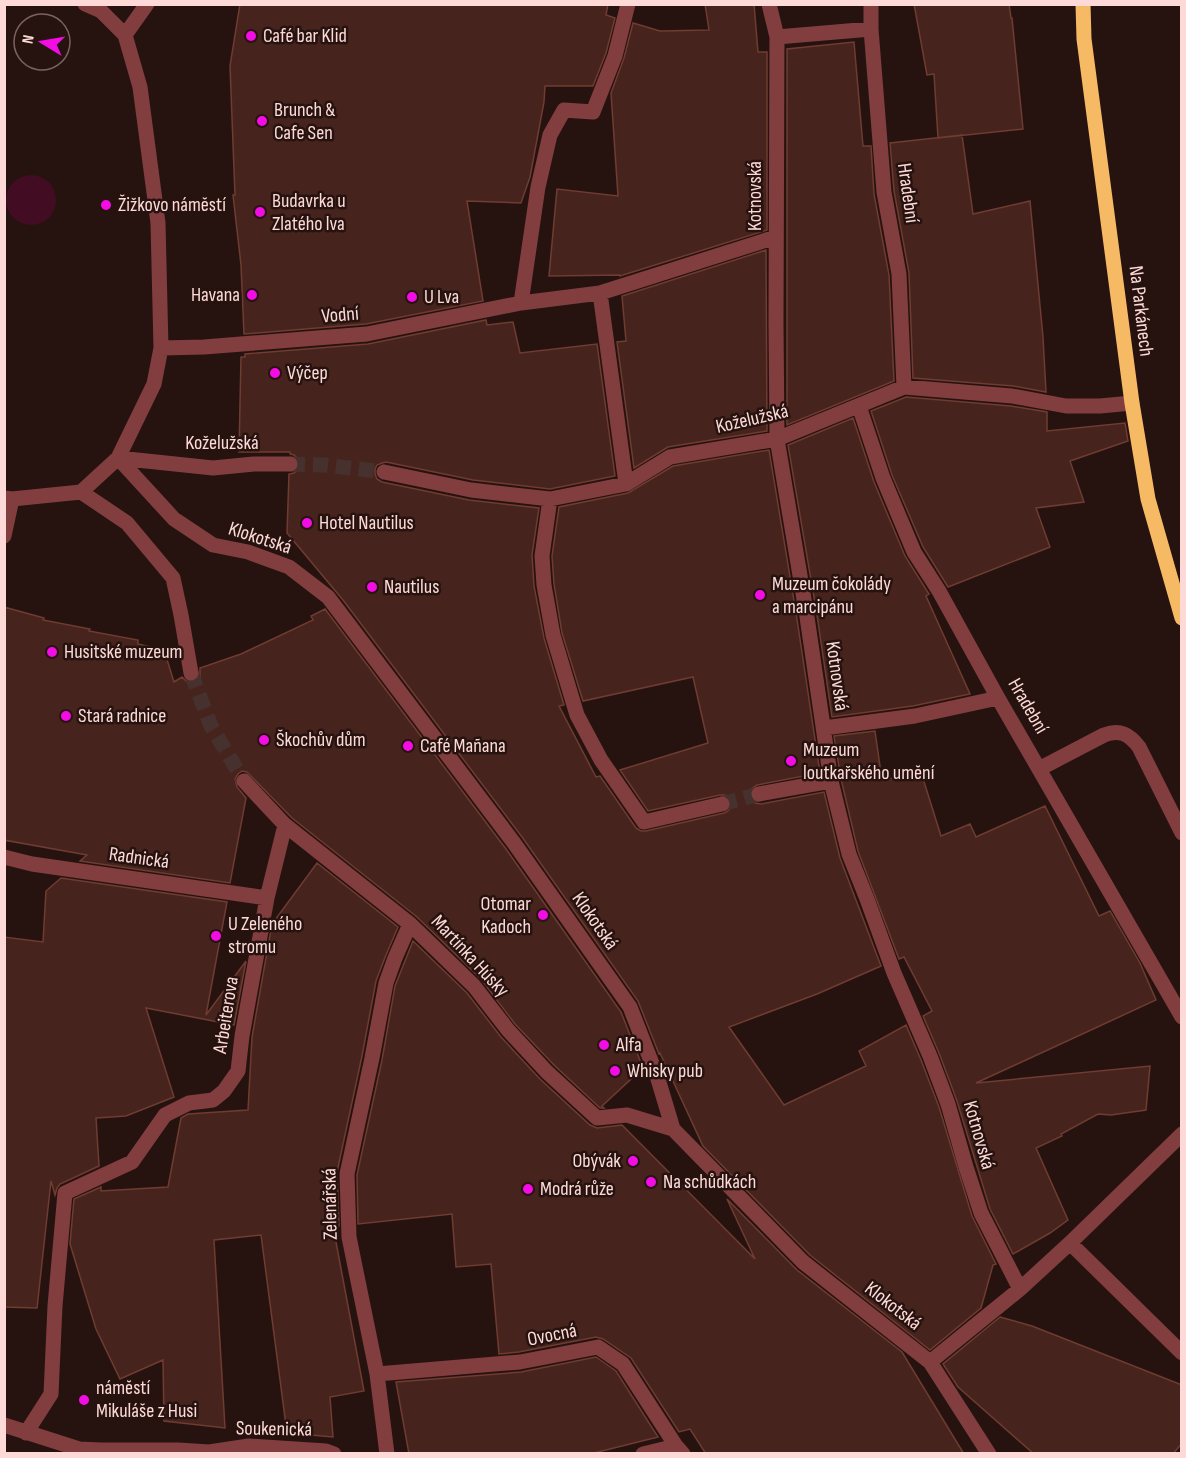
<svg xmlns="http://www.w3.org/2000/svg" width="1186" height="1458" font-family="'Sofia Sans Condensed',sans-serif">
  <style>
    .water { fill: #420d22 }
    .building { fill: #46241d; stroke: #703b31; stroke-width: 1.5 }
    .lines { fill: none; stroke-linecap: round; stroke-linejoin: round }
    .minor-tunnel { stroke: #46312e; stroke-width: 15; stroke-dasharray: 15 8; stroke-linecap: butt }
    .minor { stroke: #823e3e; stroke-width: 15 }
    .major { stroke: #f7ba64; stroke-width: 15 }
    .poi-dot { fill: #f30de4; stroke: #261310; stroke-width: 2 }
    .labels { text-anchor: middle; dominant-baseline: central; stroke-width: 5; stroke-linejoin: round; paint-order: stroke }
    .poi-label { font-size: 20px; fill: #fddad7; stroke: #261310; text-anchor: start }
    .street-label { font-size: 20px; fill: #fddad7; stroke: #261310 }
  </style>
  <rect width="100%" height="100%" fill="#261310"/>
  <path class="water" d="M6 200a25 25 0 1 1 50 0a25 25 0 1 1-50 0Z"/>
  <path class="building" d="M240 4H608L606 15 615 18 606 53 593 86H545L544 102 530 177 521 203 467 201 483 301 366 324 244 334 241 265 233 195H235L230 66Z
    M705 4H754L758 52H767V230L620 276V275L549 276 557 189 618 196 611 93 624 58 633 23 660 31 709 30Z
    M914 4H1009L1011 18H1012L1023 129 938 138 934 74 927 75Z
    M854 42 863 146H871L874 194 889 275 894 381 787 425V49Z
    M962 135 973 214 1030 201 1043 337 1046 392 1013 386 913 378 909 273 894 191 890 143Z
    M766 250 767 431 668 447 634 468 617 342 626 341 622 296Z
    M486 320 487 325 513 322 520 353 597 344 615 476 550 489 473 480 386 462 382 463 377 465 375 469V474L377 479 382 482 469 500 539 508 532 555 534 586 544 638 564 705 559 706 596 777 600 776 636 828 641 831H646L724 813 728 811 731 807V801L725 795H720L648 811 620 770 708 743 693 677 583 701 562 633 554 584 552 556 559 507 628 493 673 466 769 450 797 619 820 773 757 785 750 790V796L755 803 761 804 824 792 840 858 881 966 817 994 729 1027 784 1105 866 1066 859 1051 906 1025 921 1060 939 1107 972 1216 996 1264 993 1265 981 1308 930 1350 810 1255 703 1146 660 1053 659 1054 638 1001 522 837 343 600 287 533 289 474 294 473 298 469 300 465 298 459 294 455 290 454V452H239L241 357H245V354L368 344Z
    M906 397 1011 406 1047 412V431L1125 423 1128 441 1070 461 1084 502 1036 508 1050 547 948 587 923 547 892 475 871 411Z
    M853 418 874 482 905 556 929 594 926 596 970 694 913 706 832 717 817 615 788 445Z
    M4 607 44 618 43 620 90 629 89 631 138 640V644L164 650 174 682 182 677 187 682 192 683 197 681 200 677V668L241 654 313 620 311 616 325 609 506 849 621 1012 643 1068 602 1106 604 1108H600L554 1065 515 1024 481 979 417 917 292 818 247 772 242 771 238 774 235 779 237 787 246 798 230 883 80 861 87 855 4 840Z
    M875 731 882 780 921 772 941 836 970 824 976 837 1045 806 1099 916 1110 911 1140 963 1156 1000 976 1083 1150 1066 1146 1110 1111 1115 1098 1114 1061 1134 1062 1136 1036 1148 1068 1220 1050 1233 1013 1254 990 1209 957 1101 939 1053 923 1016 932 1011 904 957 899 959 858 851 841 779 834 736Z
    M317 863 398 927 386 955 376 981 362 1056 337 1172 339 1226H333L364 1391 330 1397 333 1437 287 1433 261 1235 214 1240 225 1428 164 1421 163 1360 120 1379 96 1329 70 1244 74 1199 101 1187V1191L168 1187 181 1118 188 1114 248 1110 252 1037 272 924Z
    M61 878 227 902 206 1015 246 961 234 1025 146 1008 174 1097 126 1116 96 1118 99 1166 60 1184 57 1188 55 1195 51 1181 37 1308 4 1307V937L43 942 46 891Z
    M413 941 467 993 501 1037 540 1079 590 1125 597 1128 622 1125 755 1259 727 1199 797 1270 902 1352 964 1454H706L690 1429 679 1432 631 1358 603 1339 596 1337 519 1352 499 1354 491 1264 456 1267 452 1214 358 1224 357 1175 382 1060 395 986Z
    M1000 1317 1032 1326 1182 1385V1443L1173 1454H1034L958 1387 943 1364Z
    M596 1357 616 1371 658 1437 590 1454H409L396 1382 521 1372Z"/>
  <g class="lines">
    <path class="minor-tunnel" d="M290 464 324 465 384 472
      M191 673 211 726 244 781
      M722 804 759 794"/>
    <path class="minor" d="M769 4 777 37 776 323 777 439 807 617 831 781 849 854 867 899 894 973 930 1056 948 1104 966 1167 981 1213 1020 1289
      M871 4V29L884 192 899 274 904 387
      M125 35 147 4
      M777 37 871 29
      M600 293 626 484
      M521 303 538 187 550 135 564 110 593 112 615 56 628 4
      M161 348 204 347 367 334 521 303 600 293 776 237
      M859 406 883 478 914 552 939 591 998 698 1182 1017
      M118 458 174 519 213 545 248 552 289 567 328 597 514 843 630 1007 658 1079 673 1129 803 1262 930 1362 989 1454
      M118 458 213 468 254 464H290
      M384 472 471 490 550 499 626 484 670 457 777 439 904 387 1012 396 1066 406H1100L1132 403
      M81 492 127 523 173 578 181 615 191 673
      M4 498 12 499 81 492 118 458 154 384 161 348 158 223 140 87 125 35 101 11 85 4
      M550 499 542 556 544 585 553 635 577 715 601 760 644 822 722 804
      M4 536 12 499
      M824 728 915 716 998 698
      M1039 769 1104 735C1120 729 1129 734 1139 747L1182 833
      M244 781 285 825 410 924 474 986 508 1030 547 1072 597 1118 627 1115 673 1129
      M759 794 831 781
      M4 857 32 864 267 898
      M1070 1243 1182 1353
      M930 1362 1020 1289 1070 1243 1182 1134
      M377 1374 520 1362 598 1347 623 1364 676 1446 683 1454
      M4 1425 79 1449 101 1450H178L209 1452 249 1446 326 1451 334 1454
      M26 1433 51 1394 55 1306 65 1193 132 1162 165 1115 189 1103 213 1100 224 1091 238 1071 242 1036 267 898 285 825
      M387 1454 377 1374 349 1237 347 1174 372 1058 386 983 395 958 410 924
      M643 1454 676 1446"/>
    <path class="major" d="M1083 4 1084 39 1132 403 1148 499 1182 618"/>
  </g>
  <g class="poi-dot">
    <circle cx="251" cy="36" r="6"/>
    <circle cx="262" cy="121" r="6"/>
    <circle cx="106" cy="205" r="6"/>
    <circle cx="260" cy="212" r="6"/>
    <circle cx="252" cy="295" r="6"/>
    <circle cx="412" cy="297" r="6"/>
    <circle cx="275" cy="373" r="6"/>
    <circle cx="307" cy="523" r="6"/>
    <circle cx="372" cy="587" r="6"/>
    <circle cx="760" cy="595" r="6"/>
    <circle cx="52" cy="652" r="6"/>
    <circle cx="66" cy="716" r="6"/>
    <circle cx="264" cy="740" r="6"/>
    <circle cx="408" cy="746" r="6"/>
    <circle cx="791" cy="761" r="6"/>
    <circle cx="543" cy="915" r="6"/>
    <circle cx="216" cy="936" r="6"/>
    <circle cx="604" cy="1045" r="6"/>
    <circle cx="615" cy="1071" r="6"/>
    <circle cx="633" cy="1161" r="6"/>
    <circle cx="651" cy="1182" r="6"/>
    <circle cx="528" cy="1189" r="6"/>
    <circle cx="84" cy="1400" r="6"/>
  </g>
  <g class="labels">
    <g class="poi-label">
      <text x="263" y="36">Café bar Klid</text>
      <text x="274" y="110">Brunch &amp;<tspan x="274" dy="23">Cafe Sen</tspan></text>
      <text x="272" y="201">Budavrka u<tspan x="272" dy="23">Zlatého lva</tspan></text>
      <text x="118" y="205">Žižkovo náměstí</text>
      <text x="240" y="295" text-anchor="end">Havana</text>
      <text x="424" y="297">U Lva</text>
      <text x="287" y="373">Výčep</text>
      <text x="319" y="523">Hotel Nautilus</text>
      <text x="772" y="584">Muzeum čokolády<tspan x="772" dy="23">a marcipánu</tspan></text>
      <text x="384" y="587">Nautilus</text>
      <text x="64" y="652">Husitské muzeum</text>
      <text x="78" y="716">Stará radnice</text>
      <text x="276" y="740">Škochův dům</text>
      <text x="420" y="746">Café Mañana</text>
      <text x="803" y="750">Muzeum<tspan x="803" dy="23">loutkařského umění</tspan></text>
      <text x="531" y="904" text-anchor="end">Otomar<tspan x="531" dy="23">Kadoch</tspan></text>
      <text x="228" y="924">U Zeleného<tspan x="228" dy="23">stromu</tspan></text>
      <text x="616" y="1045">Alfa</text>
      <text x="627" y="1071">Whisky pub</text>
      <text x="621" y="1161" text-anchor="end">Obývák</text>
      <text x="663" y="1182">Na schůdkách</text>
      <text x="540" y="1189">Modrá růže</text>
      <text x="96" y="1388">náměstí<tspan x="96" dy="23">Mikuláše z Husi</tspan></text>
    </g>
    <g class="street-label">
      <text transform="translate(908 193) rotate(82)">Hradební</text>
      <text transform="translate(755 196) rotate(-90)">Kotnovská</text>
      <text transform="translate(1141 311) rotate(83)">Na Parkánech</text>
      <text transform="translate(340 315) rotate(-5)">Vodní</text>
      <text transform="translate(752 419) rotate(-13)">Koželužská</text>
      <text x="222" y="443">Koželužská</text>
      <text transform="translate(260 538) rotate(18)">Klokotská</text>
      <text transform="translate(837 676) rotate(82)">Kotnovská</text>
      <text transform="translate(1028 706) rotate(60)">Hradební</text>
      <text transform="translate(139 858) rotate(8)">Radnická</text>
      <text transform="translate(595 921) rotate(55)">Klokotská</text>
      <text transform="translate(470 956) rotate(47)">Martínka Húsky</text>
      <text transform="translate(226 1015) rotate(-81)">Arbeiterova</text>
      <text transform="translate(979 1135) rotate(74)">Kotnovská</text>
      <text transform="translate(330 1204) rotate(-91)">Zelenářská</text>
      <text transform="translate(893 1306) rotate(38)">Klokotská</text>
      <text transform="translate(552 1335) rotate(-11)">Ovocná</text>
      <text transform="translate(274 1429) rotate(1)">Soukenická</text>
    </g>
  </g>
  <rect width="1186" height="1458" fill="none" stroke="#fddad7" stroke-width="12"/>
  <g transform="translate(42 42) rotate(281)"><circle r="28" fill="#261310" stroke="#7c6360" stroke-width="1.5"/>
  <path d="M0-4.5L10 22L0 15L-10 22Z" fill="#f30de4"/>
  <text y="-9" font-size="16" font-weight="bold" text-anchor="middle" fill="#fddad7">N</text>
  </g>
</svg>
